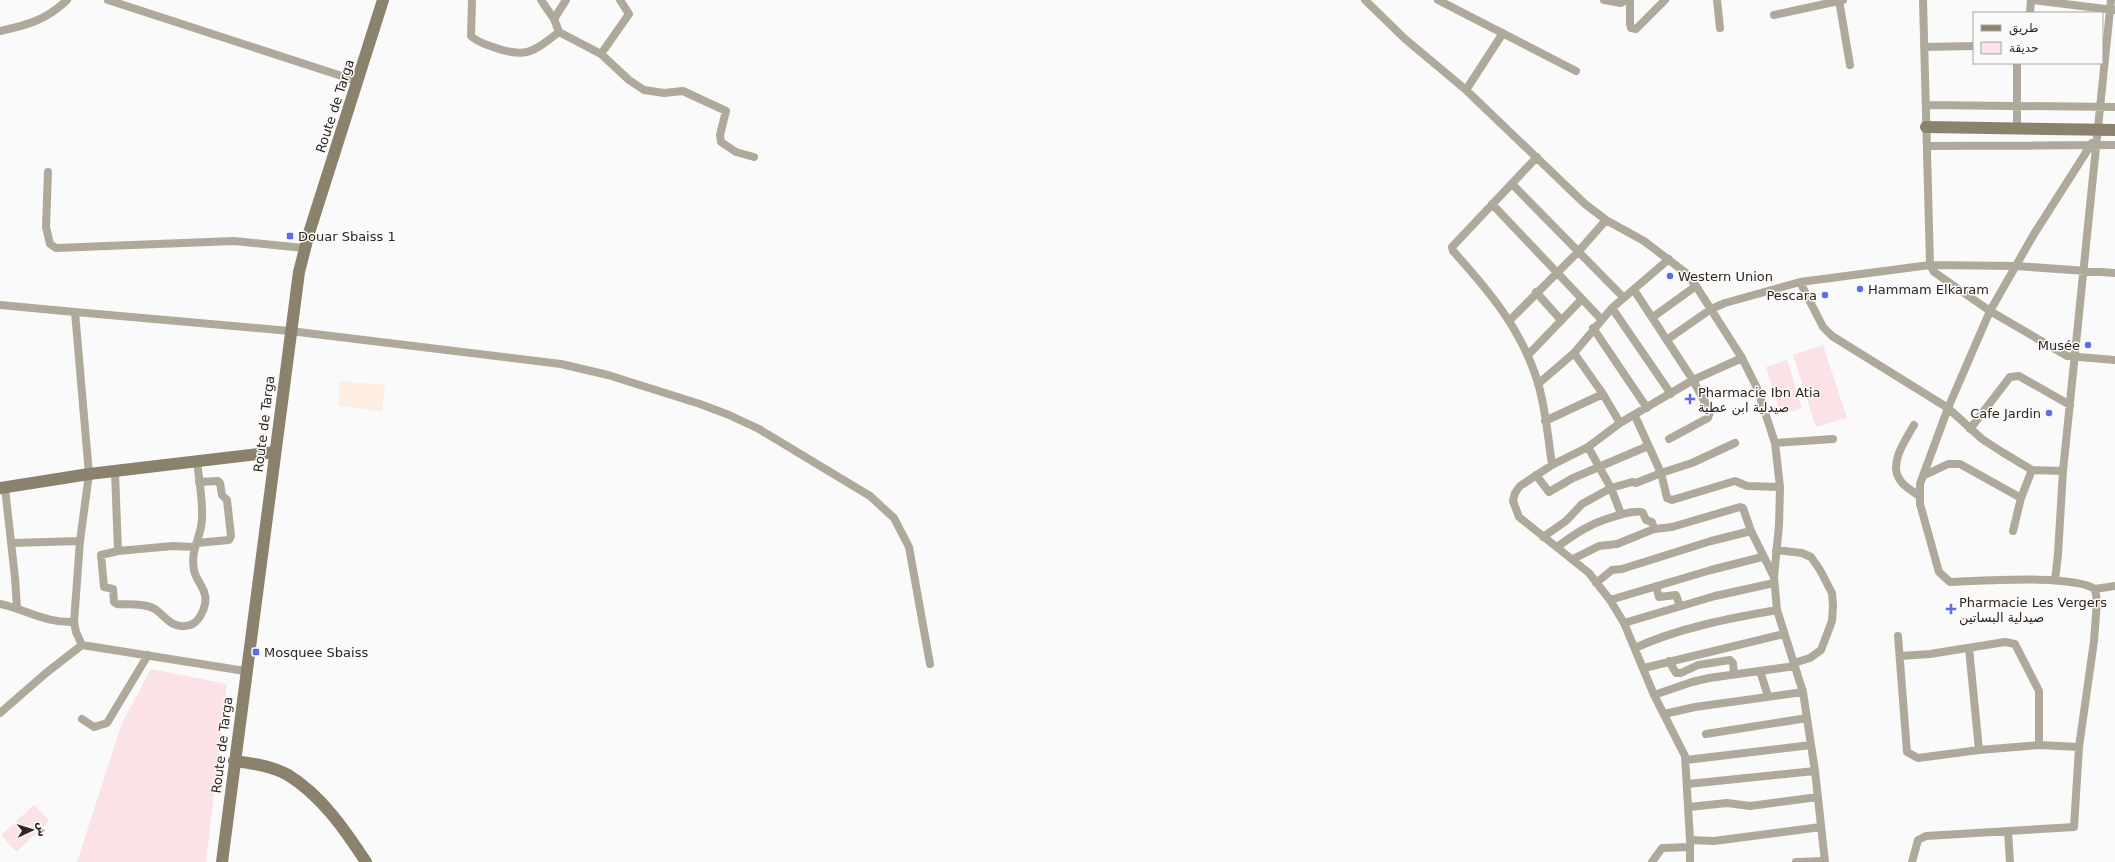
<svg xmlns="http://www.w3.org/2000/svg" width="2115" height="862" font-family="'DejaVu Sans','Noto Naskh Arabic',sans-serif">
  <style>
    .built { fill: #fdeee1 }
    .green { fill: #fae2e7 }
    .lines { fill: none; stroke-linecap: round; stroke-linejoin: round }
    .street { stroke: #aea99a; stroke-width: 8 }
    .secondary { stroke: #8a826c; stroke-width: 12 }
    .poi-dot { fill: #5f6ce4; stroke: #fafafa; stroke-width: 1.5 }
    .labels { text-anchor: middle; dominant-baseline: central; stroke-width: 3; stroke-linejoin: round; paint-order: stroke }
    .street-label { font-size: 13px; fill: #32261c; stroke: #fafafa }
    .poi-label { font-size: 13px; fill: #32261c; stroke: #fafafa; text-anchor: start }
  </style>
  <rect width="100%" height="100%" fill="#fafafa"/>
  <path class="built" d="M339 381 385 385 382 411 338 406Z"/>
  <path class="green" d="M1823 345 1847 418 1816 427 1793 355Z
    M1787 360 1802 408 1781 415 1766 367Z
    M151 669 227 684 206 862H77L122 723Z
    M34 805 49 821 16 852 1 835Z"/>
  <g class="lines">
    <path class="street" d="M108 0 357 81
      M472 0 471 36C477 42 485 44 493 47 526 59 533 52 559 32
      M541 0 554 19 559 32 601 54 629 80 644 90 664 93 683 91 726 111 720 135 721 142 736 152 754 157
      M1365 0 1404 38 1466 90 1585 204 1606 220 1644 241 1686 273 1696 286 1742 358 1757 388 1775 443 1780 487 1779 525 1774 577 1777 610 1803 692 1815 771 1825 862
      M1438 0 1576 71
      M1604 0 1621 3 1625 0
      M1630 0V24L1631 28 1636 29 1665 0
      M1717 0 1720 28
      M1839 0 1850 65
      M1923 0 1930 265 1934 272 1990 311 2067 356 2115 360
      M2032 0 2114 10
      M2030 13 2031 0
      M1774 15 1843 0
      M554 19 566 0
      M0 31C28 25 46 20 67 0
      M1924 47 1974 46
      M601 54 629 14 620 0
      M1466 90 1503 33
      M1926 105 2115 107
      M2017 127V63
      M1927 146 2115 145
      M1537 157 1452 247 1453 251C1490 292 1522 330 1538 383 1546 410 1548 438 1552 465
      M48 172 46 227 50 244 56 248 234 241 304 248
      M1512 184 1624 298
      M1492 204 1601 319
      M1800 282 1823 327 1832 336 1948 408 1982 439 2002 452 2032 470 2063 471
      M1634 290 1693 380 1710 412 1708 418 1669 439
      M1536 292 1561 320
      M0 305 75 312
      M1612 308 1671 394
      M1653 317 1696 286
      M1510 320 1578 252 1606 220
      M1593 328 1647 408
      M1668 339 1711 309 1725 303 1800 282 1930 265 2016 266 2115 273
      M1574 353 1603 394 1620 423
      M1528 355 1581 300
      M1538 384 1574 353 1612 308 1669 259
      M1545 421 1603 394
      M1914 425C1906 439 1888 464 1900 480 1904 487 1913 491 1919 496
      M1970 429 2010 377 2019 376 2070 405
      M1735 443 1692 463 1661 473 1667 498 1672 500 1735 481 1747 486 1780 487
      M1775 443 1833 439
      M1588 447 1611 488 1621 514
      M115 472 118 551 101 555 104 587 113 589 114 602 117 604C128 605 142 603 153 608 165 614 171 631 190 625 198 623 204 611 205 604 208 590 196 582 194 570 190 549 201 539 202 519 203 500 199 480 197 461
      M1536 475 1549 492 1573 478 1648 446
      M1923 476 1948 464H1960L2021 498 2032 470
      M5 488 15 578 17 608
      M2013 531 2021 498
      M1543 537 1566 521 1582 504 1611 488 1632 482 1636 483 1661 473 1635 416
      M12 543 80 541
      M197 543 229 540 231 536 227 500 222 495 220 483 218 481 199 482
      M1557 547C1567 540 1577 532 1588 527 1596 522 1637 507 1643 513L1646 520 1652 522 1654 529
      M1776 550 1802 553 1811 557 1820 570 1832 593 1833 605 1832 621 1821 650 1810 658 1794 663
      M118 551 173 546 193 547
      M1573 559 1599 546 1617 544 1654 529 1672 527 1740 507 1743 508 1751 531 1774 577
      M2055 580 2058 554 2063 471 2111 0
      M1596 583 1612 570 1622 569 1711 541 1751 531
      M1656 586 1659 597 1676 595 1680 606
      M2095 589 2115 586
      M1610 600 1711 570 1762 557
      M0 604C27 610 45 623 74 622
      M1624 623 1715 596 1774 583
      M1898 636 1907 752 1918 758 1979 750 2039 745 2079 747
      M82 645 76 632 74 622 80 541 89 474 75 312 290 331 561 364 608 375 700 404 729 415 759 429 870 496 894 518 909 547 930 664
      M1635 648C1678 628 1731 618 1777 610
      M1969 648 1979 750
      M1900 656 1930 654 2005 642 2015 644 2039 691V745
      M1669 661 1676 673H1681L1698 665 1730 660 1733 663 1734 674
      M1644 668 1784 634
      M1760 671 1768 696
      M1654 695 1692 682 1709 678 1795 666
      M0 713 46 673 82 645 245 671
      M1664 714 1695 707 1803 692
      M82 719 94 727 107 723 148 655
      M1706 734 1807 718
      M1686 760 1811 745
      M1688 784 1815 771
      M1689 807 1727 803 1750 806 1818 797
      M2008 831 2010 862
      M1690 840 1714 841 1821 827
      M1652 862 1662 848 1690 847
      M1690 862V840L1685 756 1654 695 1624 623 1610 600 1589 573 1519 517 1513 501 1515 493 1520 486 1552 465 1588 447 1620 423 1693 380 1742 358
      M1796 862 1825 861
      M1912 862 1918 840 1926 836 2074 827 2079 747 2094 641 2097 601 2095 589C2073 574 1980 581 1950 582L1939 572 1920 504V484L1948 408 1990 311 2034 234 2092 143"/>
    <path class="secondary" d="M1926 127 2115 130
      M0 488 89 474 275 452
      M234 761C252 763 273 766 288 775 321 795 345 830 366 862
      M222 862 299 272 309 233 383 0"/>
  </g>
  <g class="poi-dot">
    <rect x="286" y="232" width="8" height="8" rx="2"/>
    <circle cx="1670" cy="276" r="4"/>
    <circle cx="1860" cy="289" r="4"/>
    <circle cx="1825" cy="295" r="4"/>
    <circle cx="2088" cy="345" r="4"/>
    <path d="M1688 393h4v4h4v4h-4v4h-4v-4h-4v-4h4z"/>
    <circle cx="2049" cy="413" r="4"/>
    <path d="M1949 603h4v4h4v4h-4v4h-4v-4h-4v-4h4z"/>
    <rect x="252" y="648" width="8" height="8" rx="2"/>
  </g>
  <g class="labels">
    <g class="street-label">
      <text transform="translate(335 106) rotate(-72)">Route de Targa</text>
      <text transform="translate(264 424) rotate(-83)">Route de Targa</text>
      <text transform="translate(222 745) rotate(-83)">Route de Targa</text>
    </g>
    <g class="poi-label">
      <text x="298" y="236">Douar Sbaiss 1</text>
      <text x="1678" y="276">Western Union</text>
      <text x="1868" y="289">Hammam Elkaram</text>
      <text x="1817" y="295" text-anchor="end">Pescara</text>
      <text x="2080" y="345" text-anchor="end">Musée</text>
      <text x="1698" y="392">Pharmacie Ibn Atia<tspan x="1698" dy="15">صيدلية ابن عطية</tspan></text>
      <text x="2041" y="413" text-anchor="end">Cafe Jardin</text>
      <text x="1959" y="602">Pharmacie Les Vergers<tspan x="1959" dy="15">صيدلية البساتين</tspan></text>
      <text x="264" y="652">Mosquee Sbaiss</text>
    </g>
  </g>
  <rect x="1973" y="12" width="130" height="52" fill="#fafafa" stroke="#aaa5a1"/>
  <rect x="1981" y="25" width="20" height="6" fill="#8a826c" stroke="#aaa5a1"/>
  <text x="2009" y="32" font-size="12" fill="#32261c">طريق</text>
  <rect x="1981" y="42" width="20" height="12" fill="#fae2e7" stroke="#aaa5a1"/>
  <text x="2009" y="52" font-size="12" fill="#32261c">حديقة</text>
  <g transform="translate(32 830) rotate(86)" stroke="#fafafa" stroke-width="3" paint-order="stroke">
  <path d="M0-3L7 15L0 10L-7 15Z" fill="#32261c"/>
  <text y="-6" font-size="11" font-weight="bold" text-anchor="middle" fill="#32261c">ش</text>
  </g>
</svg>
